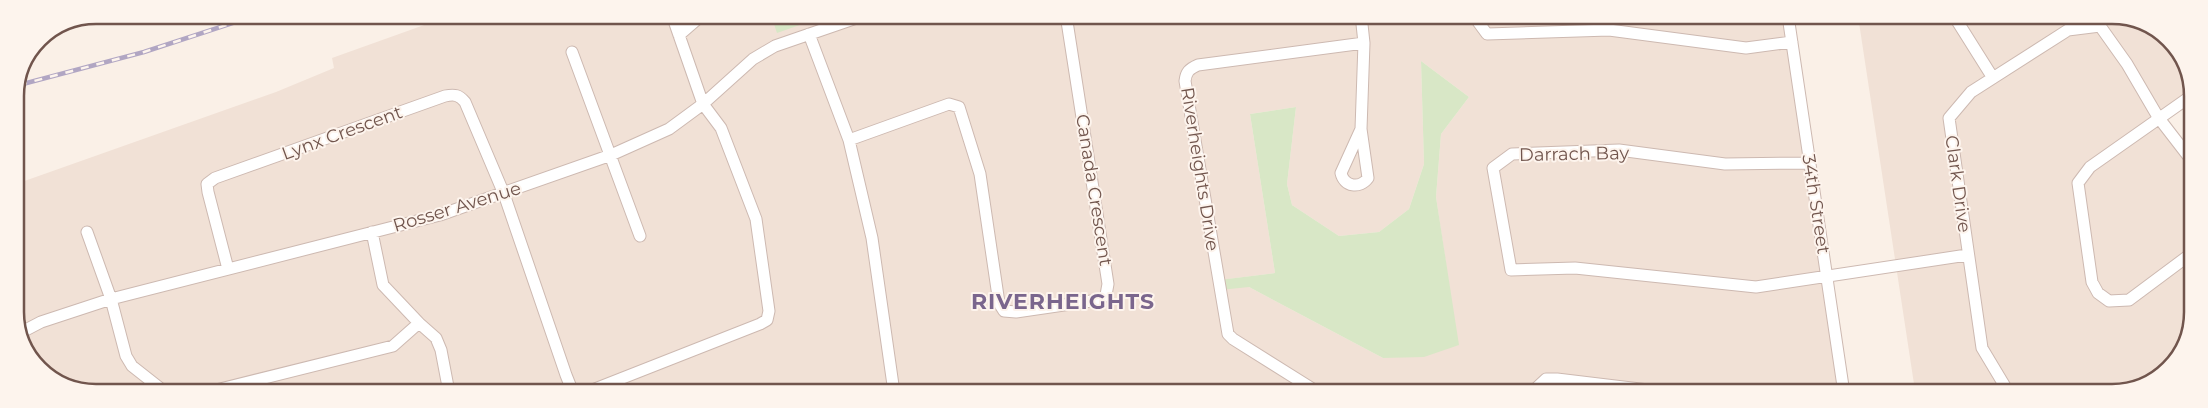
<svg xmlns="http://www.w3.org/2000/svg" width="2208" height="408" font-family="Montserrat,sans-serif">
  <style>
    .residential { fill: #f1e1d6; fill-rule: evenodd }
    .green { fill: #d8e7c6 }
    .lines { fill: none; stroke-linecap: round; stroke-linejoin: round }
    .minor-casing { stroke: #cdb9b1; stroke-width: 13 }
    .minor { stroke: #fff; stroke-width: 11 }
    .rail-casing { stroke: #b1a6c3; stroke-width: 4.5 }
    .rail { stroke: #fdf4ed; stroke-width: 2.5; stroke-dasharray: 8; stroke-linecap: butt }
    .labels { text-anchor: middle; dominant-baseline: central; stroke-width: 4; stroke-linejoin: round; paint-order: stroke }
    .street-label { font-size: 18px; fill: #71554d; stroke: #fdf4ed }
    .district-label { font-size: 22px; font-weight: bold; letter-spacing: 1px; fill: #7a668d; stroke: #fdf4ed }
    .rim { fill: none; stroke: #71554d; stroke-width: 2.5 }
  </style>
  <rect width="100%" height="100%" fill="#faf0e7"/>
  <path class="residential" d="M468 15 1788 16 1844 393 85 392 76 388 70 382 67 384 42 373 18 333 16 184 276 92 334 68 332 58 427 24ZM1421 61 1469 97 1441 134 1436 197 1458 345 1383 358 1249 287 1220 280 1275 273 1250 114 1296 107 1287 184 1292 205 1339 236 1379 232 1409 209 1424 164Z
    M1858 16H2123L2166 35 2191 80V102L2165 117 2192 151V323L2166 373 2117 393H1918L1914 384Z"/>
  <path class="green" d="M771 15H828L777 33Z
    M1421 61 1469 97 1441 134 1436 197 1459 345 1424 357 1383 358 1249 287 1220 290 1219 280 1275 273 1250 114 1296 107 1287 184 1292 205 1339 236 1379 232 1409 209 1424 164Z"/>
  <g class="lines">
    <g class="minor-casing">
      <path id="minor" d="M1361 15 1364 43 1361 129 1368 178C1360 189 1344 187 1341 173L1361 129
        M1473 15 1487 34 1609 30 1746 48 1792 42
        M1788 16 1844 393
        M1954 16 1993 78
        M2099 16 2100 26 2127 64 2158 117 2192 161
        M809 34 849 140 872 238 894 392
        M679 35 702 15
        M572 52 640 236
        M2191 96 2090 167 2078 183 2092 282 2098 293 2109 301 2129 300 2192 253
        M849 140 949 104 959 107 980 174 999 303 1004 311 1016 312 1098 300 1106 295 1108 284 1066 15
        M1809 163 1725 164 1619 150 1512 154 1493 168 1511 270 1575 268 1756 287 1967 255
        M87 232 111 299 126 356 132 366 165 392
        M372 232 383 285 419 323 436 338 441 350 449 392
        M228 269 208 192 207 184 215 178 445 96C455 94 459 95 465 102L504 194 566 375 572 390 577 392
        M18 334 41 322 111 299 440 215 611 155 669 129 703 104 753 59 775 46 865 15
        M208 392 393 346 419 323
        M587 392 760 324 767 320 769 311 756 219 721 128 703 104 672 15
        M1319 393 1233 339 1228 334 1185 81C1186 72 1189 69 1198 65L1364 43
        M1531 393 1546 379H1557L1673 393
        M2009 393 1982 348 1949 118 1971 92 2068 30 2100 26"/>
    </g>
    <use href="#minor" class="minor"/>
    <g class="rail-casing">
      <path id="rail" d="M19 85 144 52 257 15"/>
    </g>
    <use href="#rail" class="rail"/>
  </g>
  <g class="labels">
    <g class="street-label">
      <text transform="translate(342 133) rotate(-20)">Lynx Crescent</text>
      <text transform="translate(1574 154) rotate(-1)">Darrach Bay</text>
      <text transform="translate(1200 169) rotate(81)">Riverheights Drive</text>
      <text transform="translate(1958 184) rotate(82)">Clark Drive</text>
      <text transform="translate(1094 190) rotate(81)">Canada Crescent</text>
      <text transform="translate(1816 204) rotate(81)">34th Street</text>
      <text transform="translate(457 207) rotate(-17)">Rosser Avenue</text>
    </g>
    <g class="district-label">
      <text x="1063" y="301">RIVERHEIGHTS</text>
    </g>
  </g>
  <path d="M0 0H2208V408H0ZM96 24H2112A72 72 0 0 1 2184 96V312A72 72 0 0 1 2112 384H96A72 72 0 0 1 24 312V96A72 72 0 0 1 96 24Z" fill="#fdf4ed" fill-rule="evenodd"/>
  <path class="rim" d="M96 24H2112A72 72 0 0 1 2184 96V312A72 72 0 0 1 2112 384H96A72 72 0 0 1 24 312V96A72 72 0 0 1 96 24Z"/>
</svg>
